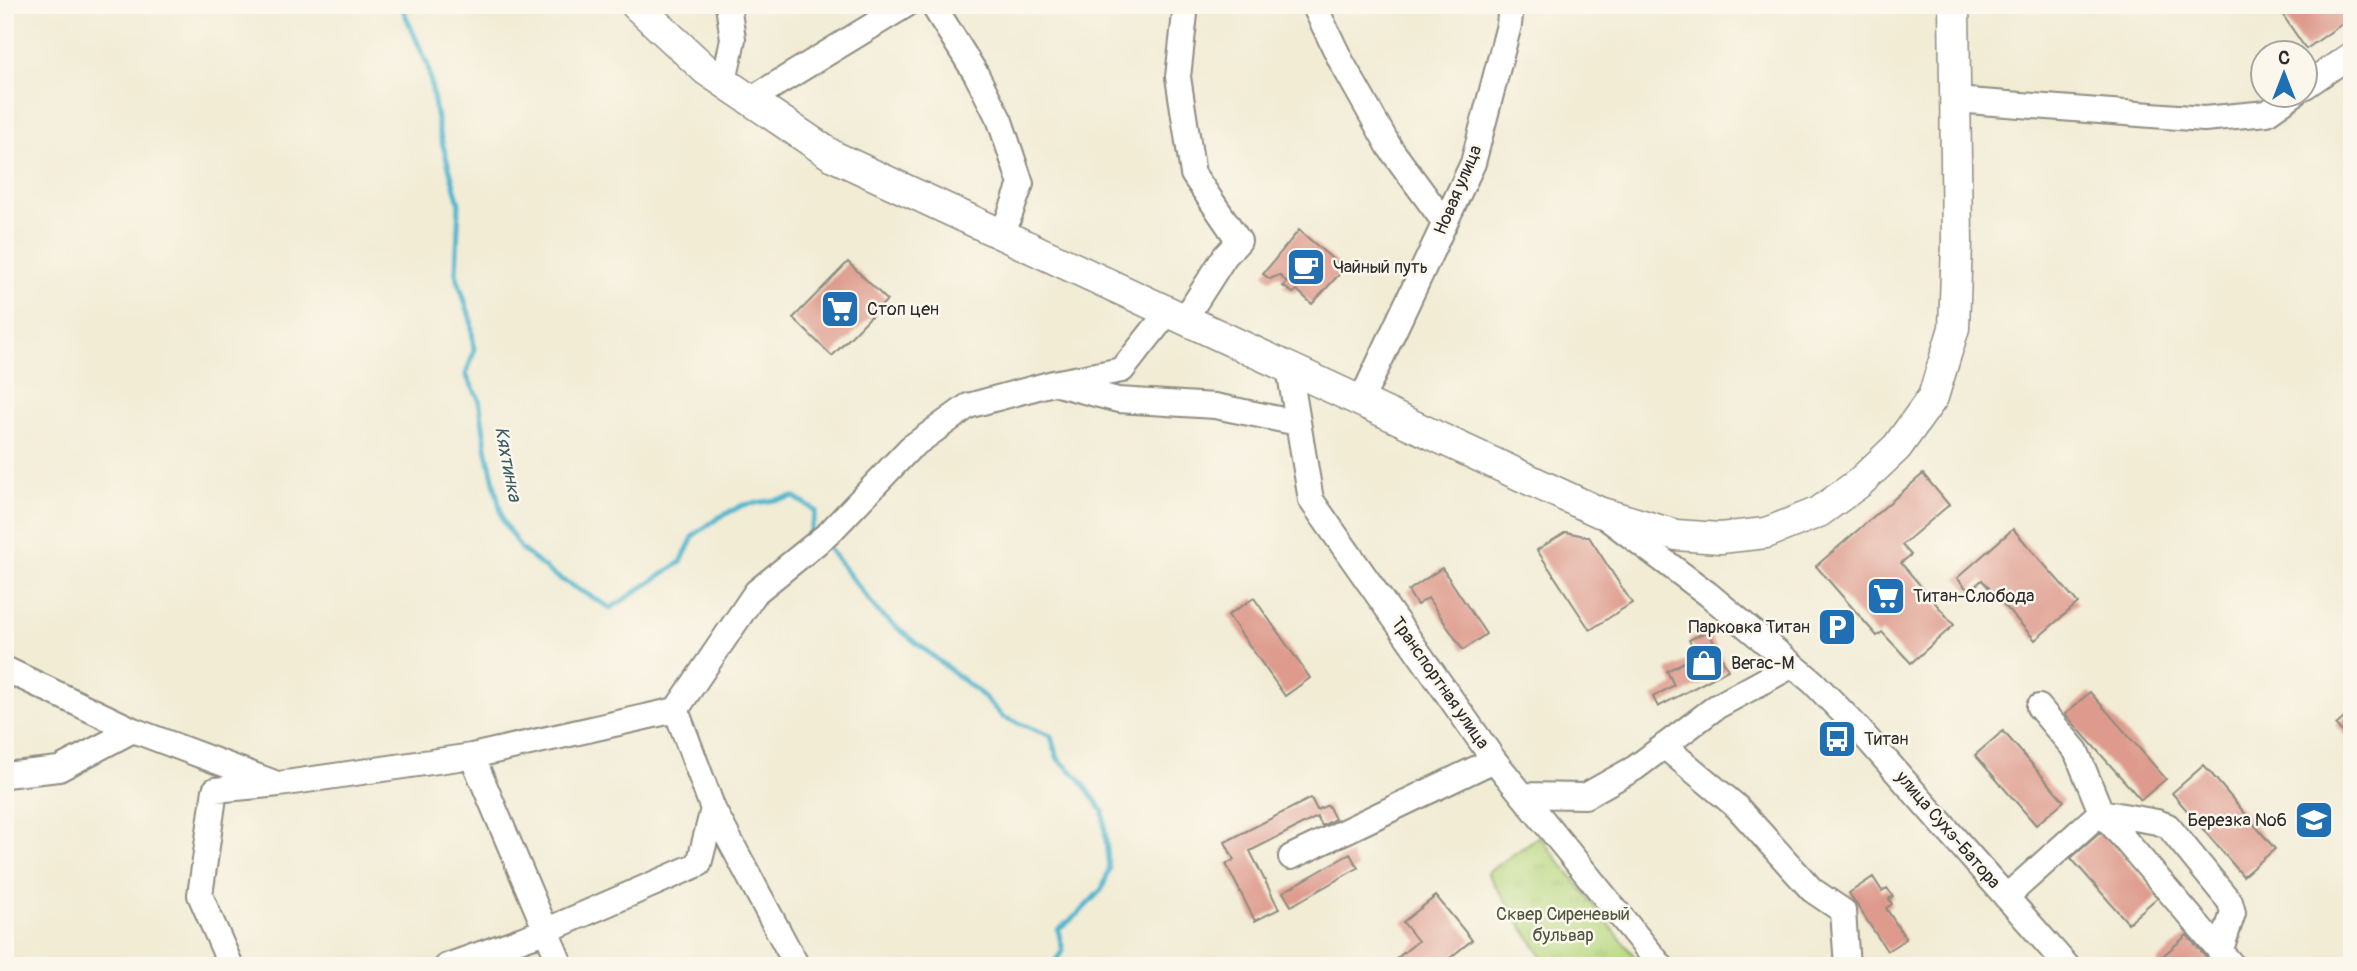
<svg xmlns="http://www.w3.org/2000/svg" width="2357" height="971" font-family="Pangolin,sans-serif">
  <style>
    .park { fill: url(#park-tufts); stroke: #708154; stroke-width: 2 }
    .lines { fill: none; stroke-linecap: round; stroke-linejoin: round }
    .stream { stroke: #4fb5ce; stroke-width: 5 }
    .building { fill: #de9b8d }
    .minor-casing { stroke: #8e8c80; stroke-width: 28 }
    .major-casing { stroke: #8e8c80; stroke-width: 33 }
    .minor { stroke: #fff; stroke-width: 24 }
    .major { stroke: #fff; stroke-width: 30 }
    .labels { text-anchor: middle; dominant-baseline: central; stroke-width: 5; stroke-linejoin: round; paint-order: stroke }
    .street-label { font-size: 18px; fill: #2b2b2b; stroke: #fbf7ec }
    .poi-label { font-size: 18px; fill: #2b2b2b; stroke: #fbf7ec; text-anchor: start }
    .park-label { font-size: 18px; fill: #4e5640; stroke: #fbf7ec }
    .water-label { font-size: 19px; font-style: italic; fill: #385b64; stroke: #fbf7ec }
  </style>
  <defs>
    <pattern id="park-tufts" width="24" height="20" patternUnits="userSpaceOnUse" patternTransform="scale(1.75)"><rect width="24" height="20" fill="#b6d77e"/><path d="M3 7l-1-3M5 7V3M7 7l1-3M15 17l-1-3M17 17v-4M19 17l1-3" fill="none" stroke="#9db96d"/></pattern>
  </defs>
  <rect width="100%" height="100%" fill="#fbf7ec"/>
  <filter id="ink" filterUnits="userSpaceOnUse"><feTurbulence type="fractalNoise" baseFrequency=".0143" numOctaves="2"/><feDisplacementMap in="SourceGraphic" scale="14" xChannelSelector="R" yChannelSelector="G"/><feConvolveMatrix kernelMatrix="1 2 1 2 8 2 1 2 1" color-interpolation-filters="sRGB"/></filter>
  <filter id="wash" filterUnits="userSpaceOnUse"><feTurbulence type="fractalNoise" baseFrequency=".00686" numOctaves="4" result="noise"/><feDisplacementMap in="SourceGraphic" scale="28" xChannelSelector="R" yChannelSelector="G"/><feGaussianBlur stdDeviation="1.57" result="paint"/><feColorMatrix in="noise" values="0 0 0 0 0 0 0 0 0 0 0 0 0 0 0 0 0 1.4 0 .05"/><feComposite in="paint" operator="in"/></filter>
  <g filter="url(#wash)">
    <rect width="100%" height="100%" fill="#f2ecd5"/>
    <path class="park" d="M1539 836 1642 966H1548L1487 873Z"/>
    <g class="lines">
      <path class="stream" d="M401 5 428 66 439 131 459 203 456 274 471 320 474 351 466 375 479 399 487 452 503 521 521 549 552 574 611 608 681 562 694 535 718 518 743 505 794 497 816 511 810 531 814 535
        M828 548 880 614 983 696 1003 717 1051 736 1058 759 1079 778 1103 811 1109 870 1102 889 1077 915 1058 930 1063 951 1051 966"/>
    </g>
    <g id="blocks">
      <path class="building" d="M2276 5H2352V17L2306 49Z
        M1299 230 1344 269 1312 304 1297 290 1293 293 1283 286 1287 282 1279 275 1270 279 1263 274Z
        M848 262 887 300 832 356 793 318Z
        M1923 474 1949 505 1902 545 1911 555 1901 563 1954 625 1911 663 1882 632 1877 636 1816 566Z
        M2013 529 2078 603 2035 640 1982 580 1969 591 1957 578Z
        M1566 532 1589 537 1632 603 1590 630 1537 550Z
        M1442 568 1486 634 1463 650 1428 598 1417 605 1408 591Z
        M1254 598 1310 678 1285 696 1228 615Z
        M1708 631 1728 670 1658 707 1653 697 1674 685 1667 671 1697 655 1689 640Z
        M2090 692 2166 779 2141 800 2065 714Z
        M2352 711V743L2336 725Z
        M2003 731 2064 801 2036 825 1975 755Z
        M2204 765 2275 849 2243 876 2172 793Z
        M1311 798 1317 810 1328 805 1335 819 1322 826 1317 817 1250 851 1279 909 1255 921 1226 864 1234 860 1225 842Z
        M2101 832 2158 897 2128 923 2071 858Z
        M1350 854 1358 868 1291 906 1283 892Z
        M1873 877 1882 891 1887 888 1893 896 1889 899 1892 904 1886 908 1906 939 1887 951 1849 893Z
        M1436 896 1472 940 1440 966H1399L1395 960 1418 941 1403 922Z
        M2187 935 2214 966H2159L2156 962Z
        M2352 952V966H2336Z"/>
    </g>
  </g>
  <g filter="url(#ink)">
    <use href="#blocks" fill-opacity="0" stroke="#8e8c80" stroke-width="2"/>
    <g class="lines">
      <g class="minor-casing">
        <path id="minor" d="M933 5 976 74 1000 121 1021 184 1002 236
          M1314 5 1341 61 1390 148 1445 223
          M724 82 733 39 728 5
          M2304 87 2352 54
          M750 100 906 5
          M1955 100 2204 119 2267 113 2294 94
          M1184 320 1225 256 1239 241 1193 174 1178 77 1186 5
          M1289 368 1311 500 1494 760 1661 966
          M1061 385 1118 400 1215 406 1298 423
          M1360 403 1473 163 1509 25 1511 5
          M1608 519 1708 594 1813 682 1856 726 2067 966
          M5 669 133 730 272 782
          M2039 707 2076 751 2101 812 2157 822 2168 826 2230 902 2233 913 2220 952
          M676 710 713 809 797 966
          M1664 746 1737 807 1812 890 1843 911 1847 966
          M472 756 561 966
          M5 775 59 769 133 730
          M1523 795 1585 796 1635 768 1716 707 1793 665
          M1291 857 1494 760
          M2006 897 2101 812 2233 966
          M231 966 200 895 215 790 279 784 472 756 676 710 756 592 829 533 910 448 968 406 1053 383 1122 370 1168 312
          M447 966 545 931 699 864 713 809"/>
      </g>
      <g class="major-casing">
        <path id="major" d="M636 5 706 70 833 156 1599 512 1676 535 1720 538 1766 533 1819 512 1859 483 1897 447 1933 397 1954 328 1957 243 1954 5"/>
      </g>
      <use href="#minor" class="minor"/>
      <use href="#major" class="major"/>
    </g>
  </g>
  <defs>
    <g id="cafe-square" transform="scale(2.0125)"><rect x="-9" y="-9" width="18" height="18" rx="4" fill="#1f6fb2" stroke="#fbf7ec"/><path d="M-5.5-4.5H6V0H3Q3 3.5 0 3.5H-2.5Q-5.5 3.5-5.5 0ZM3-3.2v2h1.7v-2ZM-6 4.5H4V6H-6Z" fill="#fff"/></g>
    <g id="supermarket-square" transform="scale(2.0125)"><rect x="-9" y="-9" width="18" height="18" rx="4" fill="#1f6fb2" stroke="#fbf7ec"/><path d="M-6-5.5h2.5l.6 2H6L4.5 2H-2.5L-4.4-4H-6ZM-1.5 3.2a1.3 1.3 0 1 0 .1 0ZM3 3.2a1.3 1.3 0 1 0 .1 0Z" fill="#fff"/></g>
    <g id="parking-square" transform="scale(2.0125)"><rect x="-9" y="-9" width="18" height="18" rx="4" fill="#1f6fb2" stroke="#fbf7ec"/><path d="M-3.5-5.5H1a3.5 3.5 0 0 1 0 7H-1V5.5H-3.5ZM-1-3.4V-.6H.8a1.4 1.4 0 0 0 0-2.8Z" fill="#fff"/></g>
    <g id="shop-square" transform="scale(2.0125)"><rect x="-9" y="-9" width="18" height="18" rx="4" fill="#1f6fb2" stroke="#fbf7ec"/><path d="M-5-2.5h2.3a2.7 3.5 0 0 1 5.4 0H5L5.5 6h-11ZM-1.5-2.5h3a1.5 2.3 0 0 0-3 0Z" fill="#fff"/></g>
    <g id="bus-square" transform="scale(2.0125)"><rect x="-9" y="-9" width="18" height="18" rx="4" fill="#1f6fb2" stroke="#fbf7ec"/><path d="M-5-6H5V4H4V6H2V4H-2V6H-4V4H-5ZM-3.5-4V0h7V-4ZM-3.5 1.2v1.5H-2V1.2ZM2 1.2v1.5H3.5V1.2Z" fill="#fff"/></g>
    <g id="school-square" transform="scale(2.0125)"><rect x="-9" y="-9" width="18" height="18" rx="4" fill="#1f6fb2" stroke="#fbf7ec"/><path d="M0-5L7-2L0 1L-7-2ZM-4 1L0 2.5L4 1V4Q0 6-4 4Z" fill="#fff"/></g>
  </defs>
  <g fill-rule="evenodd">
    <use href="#cafe-square" x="1306" y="267"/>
    <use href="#supermarket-square" x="840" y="309"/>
    <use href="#supermarket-square" x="1886" y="596"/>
    <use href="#parking-square" x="1837" y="627"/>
    <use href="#shop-square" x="1704" y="663"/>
    <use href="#bus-square" x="1837" y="739"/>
    <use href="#school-square" x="2314" y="820"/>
  </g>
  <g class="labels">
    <g class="street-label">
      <text transform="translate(1458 190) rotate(-67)">Новая улица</text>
      <text transform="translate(1440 683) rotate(55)">Транспортная улица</text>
      <text transform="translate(1948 830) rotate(49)">улица Сухэ-Батора</text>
    </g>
    <g class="poi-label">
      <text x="1333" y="267">Чайный путь</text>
      <text x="867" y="309">Стоп цен</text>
      <text x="1913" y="596">Титан-Слобода</text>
      <text x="1810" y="627" text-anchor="end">Парковка Титан</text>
      <text x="1731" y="663">Вегас-М</text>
      <text x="1864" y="739">Титан</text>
      <text x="2287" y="820" text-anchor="end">Березка №6</text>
    </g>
    <g class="park-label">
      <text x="1563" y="914">Сквер Сиреневый<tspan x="1563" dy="21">бульвар</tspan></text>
    </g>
    <g class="water-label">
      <text transform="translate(508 464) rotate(79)">Кяхтинка</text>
    </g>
  </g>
  <rect width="2357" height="971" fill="none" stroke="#fbf7ec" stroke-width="28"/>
  <g transform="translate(2284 74)"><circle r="33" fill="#fbf7ec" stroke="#a8a59f" stroke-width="2"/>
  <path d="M0-5L12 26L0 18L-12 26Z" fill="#1f6fb2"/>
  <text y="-10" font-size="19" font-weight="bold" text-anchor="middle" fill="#2b2b2b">С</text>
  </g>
</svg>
